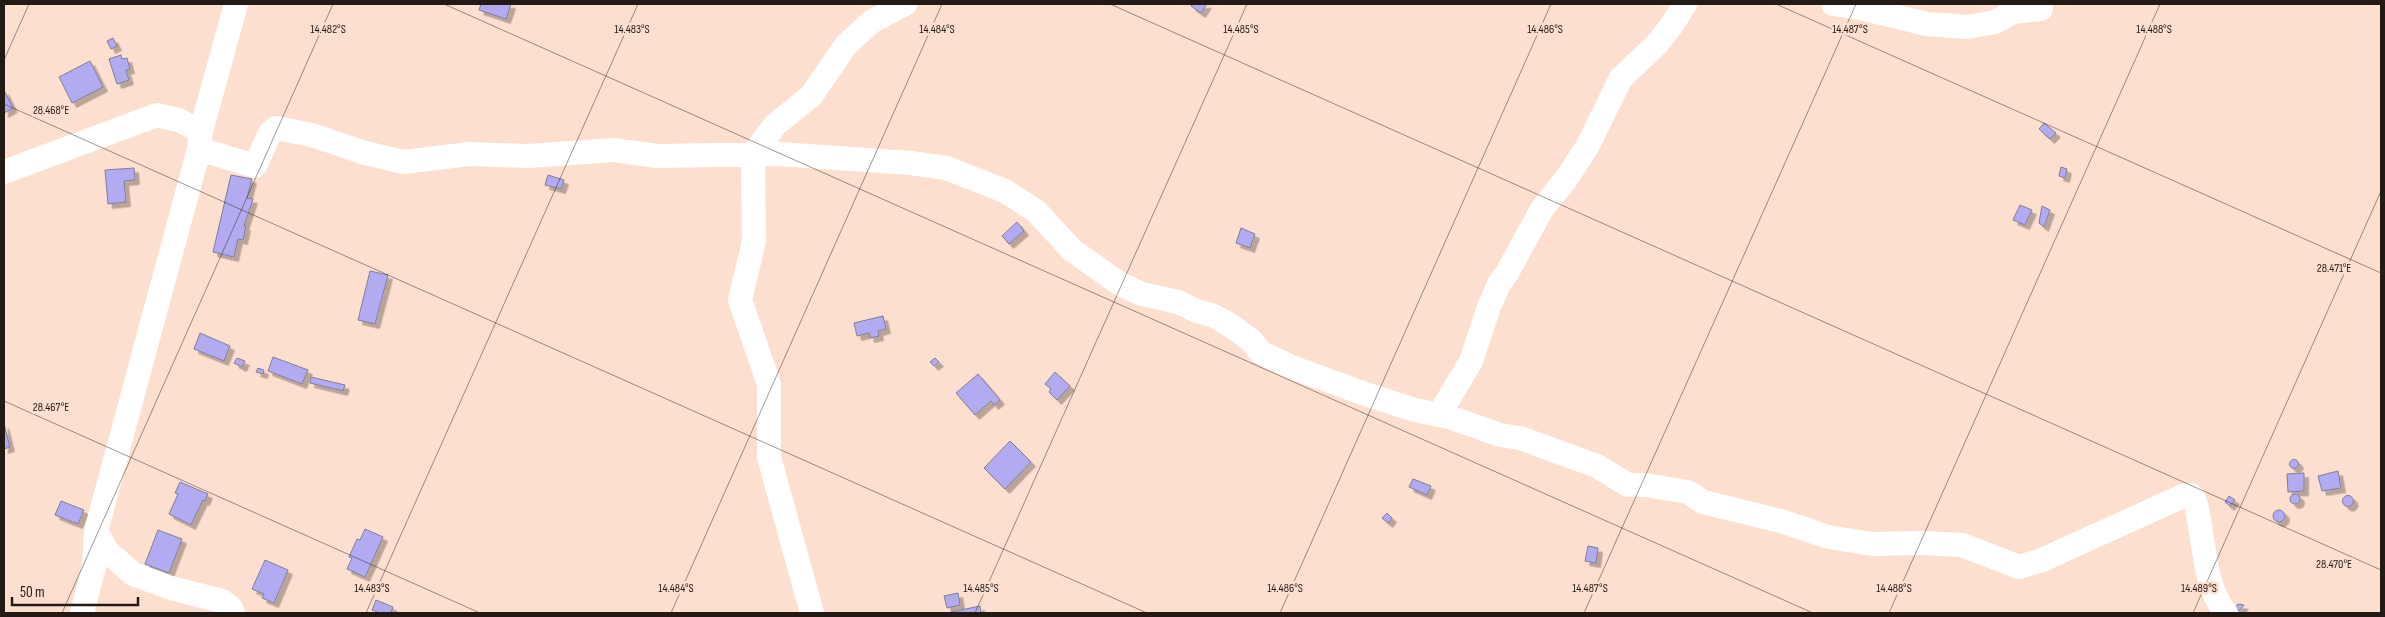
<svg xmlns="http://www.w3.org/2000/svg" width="2385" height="617" font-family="'Sofia Sans Condensed',sans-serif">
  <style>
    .building { fill: #b3abf2; stroke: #7f7d97; filter: url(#shadow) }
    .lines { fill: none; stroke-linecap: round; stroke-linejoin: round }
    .minor { stroke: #fff; stroke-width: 24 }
    .ticks { fill: none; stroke: #241a15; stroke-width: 1; stroke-opacity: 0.45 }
    .ticks-label { font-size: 12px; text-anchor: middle; fill: #241a15; stroke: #fddfd0; stroke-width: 5; stroke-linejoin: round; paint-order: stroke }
  </style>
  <defs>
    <filter id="shadow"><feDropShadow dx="4.5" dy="4.5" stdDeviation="0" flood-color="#0004"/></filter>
  </defs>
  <rect width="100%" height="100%" fill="#fddfd0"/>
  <path class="building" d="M481 4H511L506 19 479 10Z
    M1193 4H1207L1201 13 1191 6Z
    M113 38 117 46 111 49 107 41Z
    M121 55 122 59 127 58 130 69 126 70 129 80 117 84 109 59Z
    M90 61 103 87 72 103 59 77Z
    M4 90 13 108 4 113Z
    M2044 123 2056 133 2050 139 2039 129Z
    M2061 167 2067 169 2065 178 2059 176Z
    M134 168 135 180 124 181 126 202 108 204 105 170Z
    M231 175 252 179 247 198 253 199 244 226H246L243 240 238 239 234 257 213 252Z
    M548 175 564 180 561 189 545 185Z
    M2020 205 2032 210 2025 225 2013 220Z
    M2042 206 2050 210 2044 227 2039 223Z
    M1017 222 1024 231 1009 244 1002 236Z
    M1241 228 1255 234 1250 248 1236 243Z
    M370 271 388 275 375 324 358 320Z
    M883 316 886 329 878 331 879 336 870 338 869 333 857 336 854 323Z
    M200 333 230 346 224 361 194 349Z
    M273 357 308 370 302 384 268 371Z
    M237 358 245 361 242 367 234 363Z
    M935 358 939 362 934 366 930 362Z
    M258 368 264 370 263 374 256 372Z
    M1055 372 1070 386 1057 400 1049 392 1051 389 1045 384Z
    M978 374 1000 400 994 405 991 401 975 415 956 393Z
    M311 377 345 385 343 391 310 383Z
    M4 424 10 447 4 449Z
    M1010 441 1031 462 1005 489 984 468Z
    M2289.5 464a4.5 4.5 0 1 1 9 0a4.5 4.5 0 1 1-9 0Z
    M2338 471 2341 488 2322 491 2318 476Z
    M2304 473V491L2288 492 2287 474Z
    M1413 479 1431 486 1427 495 1409 487Z
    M180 482 208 494 205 501 203 500 191 525 169 514 178 494 175 493Z
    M2290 499a5 5 0 1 1 10 0a5 5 0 1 1-10 0Z
    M2342.5 501a5.5 5.5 0 1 1 11 0a5.5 5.5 0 1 1-11 0Z
    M2229 496 2235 500 2230 506 2225 502Z
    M61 501 84 510 78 524 55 515Z
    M2273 516a6 6 0 1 1 12 0a6 6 0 1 1-12 0Z
    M1387 513 1392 518 1388 523 1382 518Z
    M365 529 383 537 365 577 347 569 352 558 349 557 357 539 360 540Z
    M158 530 182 539 169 573 145 564Z
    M1588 546 1598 548 1596 563 1585 561Z
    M265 560 288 570 274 603 262 598 264 594 252 589Z
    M958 593 960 605 947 608 944 596Z
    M376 600 393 607 391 613H380L372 610Z
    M2238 604 2244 605 2239 611 2234 609Z
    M980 606 981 613H947Z"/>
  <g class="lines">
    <path class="minor" d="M1833 4 1860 8 1927 24 1967 27 1995 22 2013 12 2041 9
      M201 131 236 4
      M199 149 255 166 270 133 276 128 312 135 365 153 404 162 469 154 528 156 612 150 658 156 779 154 911 163 946 168 1005 191 1036 211 1072 250 1120 284 1142 294 1178 302 1197 311 1214 316 1230 325 1252 341 1260 352 1294 368 1368 395 1415 410 1449 417 1500 435 1520 438 1597 466 1628 485H1644L1688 492 1703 502 1781 521 1828 537 1872 544 1920 543 1962 545 2019 567 2042 560 2183 496 2191 495C2197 501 2197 511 2199 520 2205 551 2205 587 2226 613
      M4 172 157 115 178 120 201 131 199 149 96 531 94 567 82 613
      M1439 415 1471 361 1489 307 1499 284 1507 273 1542 209 1566 179 1587 147 1621 78 1657 44 1672 25 1685 4
      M96 531 107 551 133 574 171 588 222 601 231 608 233 613
      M812 613 769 457V384L740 300 754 241 753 154 776 124 811 96 846 45 871 22 905 4"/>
  </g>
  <path class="ticks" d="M444 4 1813 613M1110 4 2381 570M1776 4 2381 273M4 60 29 4M4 104 1147 613M4 401 480 613M62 613 333 4M366 613 638 4M671 613 942 4M975 613 1247 4M1280 613 1551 4M1584 613 1856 4M1889 613 2160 4M2193 613 2381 191"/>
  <g class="ticks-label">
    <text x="328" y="33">14.482°S</text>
    <text x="632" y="33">14.483°S</text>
    <text x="937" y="33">14.484°S</text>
    <text x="1241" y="33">14.485°S</text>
    <text x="1545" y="33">14.486°S</text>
    <text x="1850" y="33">14.487°S</text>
    <text x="2154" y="33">14.488°S</text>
    <text x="51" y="114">28.468°E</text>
    <text x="2334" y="272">28.471°E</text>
    <text x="51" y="411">28.467°E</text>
    <text x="2334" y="568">28.470°E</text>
    <text x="372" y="592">14.483°S</text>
    <text x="676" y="592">14.484°S</text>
    <text x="981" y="592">14.485°S</text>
    <text x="1285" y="592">14.486°S</text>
    <text x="1590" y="592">14.487°S</text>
    <text x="1894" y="592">14.488°S</text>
    <text x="2199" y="592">14.489°S</text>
  </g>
  <rect width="2385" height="617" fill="none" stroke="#241a15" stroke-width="10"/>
  <path d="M12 597v8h126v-8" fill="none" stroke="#241a15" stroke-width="2.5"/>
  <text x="20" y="597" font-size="15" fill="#241a15" stroke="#fddfd0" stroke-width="4" paint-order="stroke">50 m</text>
</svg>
